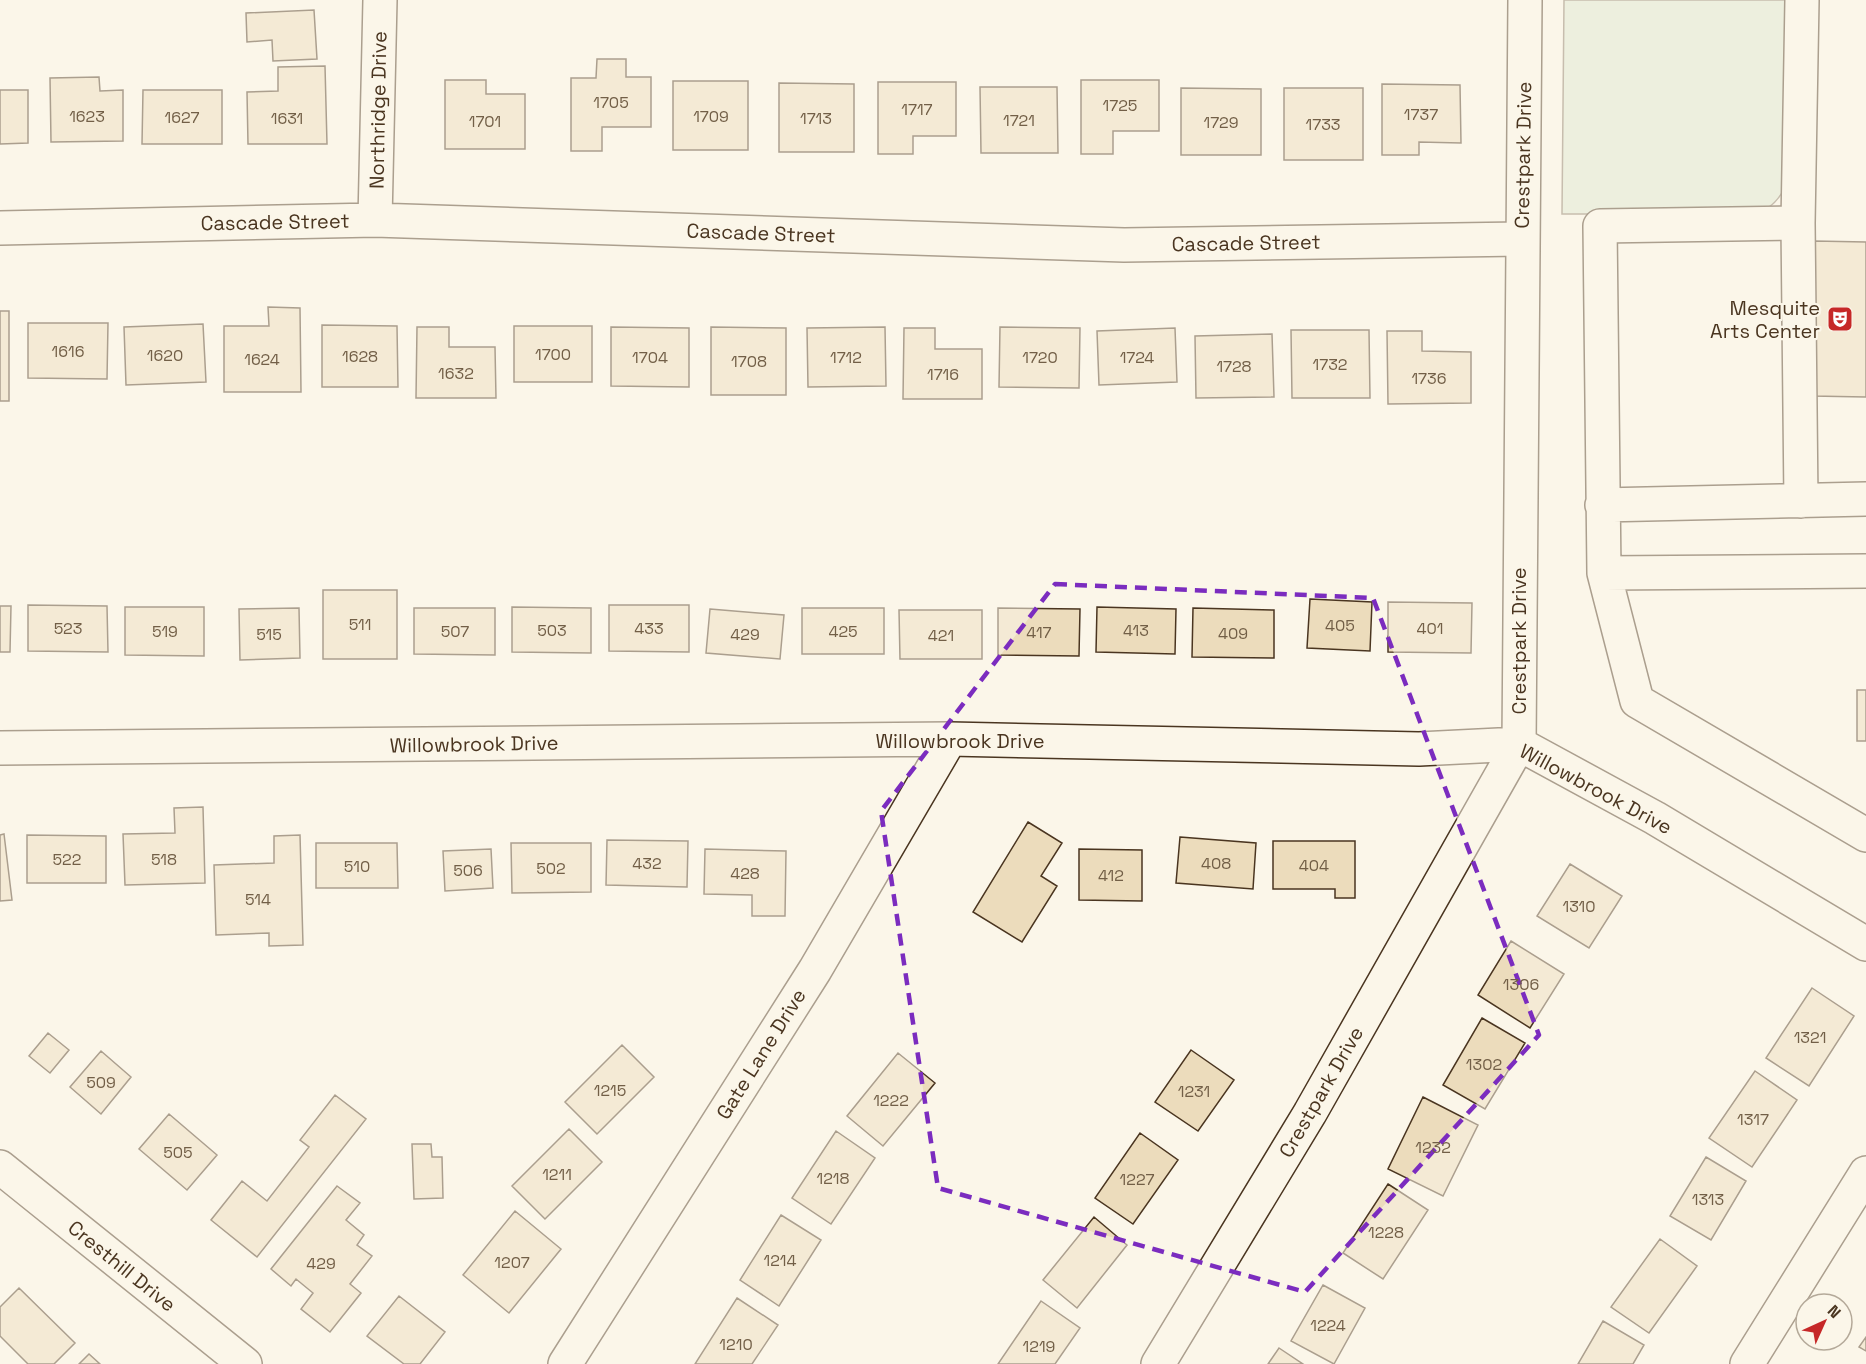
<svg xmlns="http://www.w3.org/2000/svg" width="1866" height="1364" font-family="'Space Grotesk',sans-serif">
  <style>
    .green { fill: #dce7d0; stroke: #887966; stroke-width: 1.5 }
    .building { fill: #ecdcbc; stroke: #4a3520; stroke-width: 1.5 }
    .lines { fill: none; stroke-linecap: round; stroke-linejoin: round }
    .minor-casing { stroke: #4a3520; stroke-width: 36 }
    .minor { stroke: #fbf6e9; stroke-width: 33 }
    .marked { fill: none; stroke: #7b2cbf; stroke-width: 4.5; stroke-dasharray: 12 8; stroke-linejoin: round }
    .labels { text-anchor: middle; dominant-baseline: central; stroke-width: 4.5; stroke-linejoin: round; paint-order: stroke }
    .number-label { font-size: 16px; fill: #725f47 }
    .street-label { font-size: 20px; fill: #4a3520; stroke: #fbf6e9 }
    .poi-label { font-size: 20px; fill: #4a3520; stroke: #fbf6e9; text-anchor: end }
  </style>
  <rect width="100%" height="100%" fill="#fbf6e9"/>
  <path class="green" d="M1564 0H1787L1783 191C1775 205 1766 211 1750 214H1562Z"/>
  <path class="building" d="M314 10 317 59 273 61 272 40 247 42 246 13Z
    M597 59H626V77H651V127H602V151H571V78H596Z
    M325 66 327 144H248L247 92 278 91V67Z
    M99 77 100 91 123 90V141L51 142 50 78Z
    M445 80H486V94H525V149H445Z
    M1081 80H1159V131H1113V154H1081Z
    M673 81H748V150H673Z
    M878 82H956V136H913V154H878Z
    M779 83 854 84V152H779Z
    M1382 84 1460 85 1461 143 1419 142V155H1382Z
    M980 87H1057L1058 153H981Z
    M1181 88 1261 89V155H1181Z
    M1284 88H1363V160H1284Z
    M0 90H28V143L0 144Z
    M143 90H222V144H142Z
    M1814 241 1866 242V397L1812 396Z
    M268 307 300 308 301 392H224V326H269Z
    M0 311H9V401H0Z
    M28 323H108L107 379 28 378Z
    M203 324 206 382 126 385 124 327Z
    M322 325 397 326 398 387H322Z
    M514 326H592V382H514Z
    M417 327H449V347H495L496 398H416Z
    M611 327 689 328V387L611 386Z
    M711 327 786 328V395H711Z
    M885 327 886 386 808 387 807 328Z
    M1000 327 1080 328 1079 388 999 387Z
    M904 328H935V349H982V399H903Z
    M1175 328 1177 382 1099 385 1097 331Z
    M1291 330H1369L1370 398H1292Z
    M1387 331H1422V351L1471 352V403L1388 404Z
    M1272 334 1274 397 1196 398 1195 336Z
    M323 590H397V659H323Z
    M1310 599 1372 602 1370 651 1307 648Z
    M1388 602 1472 603 1471 653 1388 652Z
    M28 605 107 606 108 652 28 651Z
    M609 605H689V652L609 651Z
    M0 606H11L10 652H0Z
    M125 607H204V656L125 655Z
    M512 607 591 608V653L512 652Z
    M1097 607 1176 609 1175 654 1096 652Z
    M299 608 300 658 240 660 239 609Z
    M414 608H495V655L414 654Z
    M802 608H884V654H802Z
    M998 608 1080 609 1079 656 998 655Z
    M1193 608 1274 610V658L1192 657Z
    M710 609 784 615 780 659 706 653Z
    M899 610H982V659H900Z
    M1857 690H1866V741H1857Z
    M203 807 205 883 125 885 123 834 175 833 174 808Z
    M1028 822 1062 843 1041 876 1057 886 1022 942 973 912Z
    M4 834 12 900 0 901V835Z
    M27 835 106 836V883H27Z
    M300 835 303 945 269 946V933L216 935 214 865 274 863V836Z
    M1180 837 1256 843 1253 889 1176 883Z
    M607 840 688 841 687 887 606 885Z
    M1273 841H1355V898H1335V889H1273Z
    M316 843H397L398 888H316Z
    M511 843H591V892L512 893Z
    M491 849 493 888 445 891 443 851Z
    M705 849 786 851 785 916H752V895L704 894Z
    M1079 849 1142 850V901L1079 900Z
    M1570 864 1622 896 1589 948 1537 916Z
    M1511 941 1564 974 1530 1028 1478 995Z
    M1812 988 1854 1016 1809 1086 1766 1058Z
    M1482 1018 1525 1043 1485 1109 1443 1085Z
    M48 1033 69 1050 50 1073 29 1056Z
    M622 1045 654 1077 597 1134 565 1102Z
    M1191 1050 1234 1080 1198 1131 1155 1102Z
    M101 1051 131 1077 101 1114 70 1087Z
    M898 1053 935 1083 883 1146 847 1116Z
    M1755 1071 1797 1100 1752 1167 1709 1138Z
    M335 1095 366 1119 257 1257 211 1220 242 1181 267 1201 309 1147 300 1140Z
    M1423 1097 1478 1125 1443 1196 1388 1169Z
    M169 1114 217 1155 187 1190 139 1149Z
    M569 1129 602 1162 545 1219 512 1186Z
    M836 1131 875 1158 831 1224 792 1198Z
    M1140 1133 1178 1160 1133 1224 1095 1198Z
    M412 1144H431L432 1157H442L443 1198 414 1199Z
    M1706 1157 1746 1181 1711 1240 1670 1216Z
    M1388 1184 1428 1210 1383 1279 1343 1253Z
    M337 1186 360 1203 346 1220 364 1235 357 1245 372 1256 350 1284 361 1293 330 1332 301 1309 313 1293 296 1279 291 1286 271 1269Z
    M515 1211 561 1249 509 1313 463 1275Z
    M781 1215 821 1240 779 1306 740 1280Z
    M1094 1217 1127 1245 1077 1308 1043 1280Z
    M1660 1239 1697 1266 1649 1333 1611 1307Z
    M1323 1285 1365 1308 1334 1364 1291 1341Z
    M19 1288 75 1343 54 1364H28L0 1336V1307Z
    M399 1296 445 1332 420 1364H404L367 1336Z
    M737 1298 778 1325 752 1364H695Z
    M1041 1301 1080 1328 1055 1364H998Z
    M1603 1321 1644 1345 1633 1364H1578Z
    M1866 1337V1351L1859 1347Z
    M1279 1348 1303 1364H1268Z
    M89 1354 100 1364H79Z"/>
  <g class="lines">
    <g class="minor-casing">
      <path id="minor" d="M375 220 380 0
        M1798 223 1801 501
        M0 228 375 220 1124 245 1521 239
        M1602 505 1866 499
        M1866 571 1604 573 1637 701 1866 835
        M1604 573 1600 226 1798 223 1802 0
        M0 748 950 739 1419 749 1519 744 1655 818 1866 944
        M0 1167 245 1364
        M565 1364 815 970 950 739
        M1158 1364 1310 1113 1519 744 1525 0
        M1747 1364 1866 1173"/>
    </g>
    <use href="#minor" class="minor"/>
  </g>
  <path d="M0 0H1866V1364H0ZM1055 584 1373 598 1539 1035 1305 1292 938 1188 881 811Z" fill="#fbf6e9" fill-opacity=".55" fill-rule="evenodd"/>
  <path class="marked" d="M1055 584 1373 598 1539 1035 1305 1292 938 1188 881 811Z"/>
  <defs>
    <g id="theatre-square" transform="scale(1.35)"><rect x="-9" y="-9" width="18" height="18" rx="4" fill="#c62828" stroke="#fbf6e9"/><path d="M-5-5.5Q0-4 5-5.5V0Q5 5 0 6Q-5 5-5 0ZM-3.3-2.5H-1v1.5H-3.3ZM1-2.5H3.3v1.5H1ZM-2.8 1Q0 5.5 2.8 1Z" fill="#fff"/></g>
  </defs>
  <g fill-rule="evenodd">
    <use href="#theatre-square" x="1840" y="319"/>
  </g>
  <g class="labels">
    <g class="number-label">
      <text x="611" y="102">1705</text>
      <text x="1120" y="105">1725</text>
      <text x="917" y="109">1717</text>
      <text x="1421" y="114">1737</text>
      <text x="87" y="116">1623</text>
      <text x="711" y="116">1709</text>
      <text x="182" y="117">1627</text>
      <text x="287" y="118">1631</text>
      <text x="816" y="118">1713</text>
      <text x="1019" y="120">1721</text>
      <text x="485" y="121">1701</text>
      <text x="1221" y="122">1729</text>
      <text x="1323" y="124">1733</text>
      <text x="68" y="351">1616</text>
      <text x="553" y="354">1700</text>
      <text x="165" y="355">1620</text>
      <text x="360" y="356">1628</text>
      <text x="650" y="357">1704</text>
      <text x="846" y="357">1712</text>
      <text x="1040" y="357">1720</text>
      <text x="1137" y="357">1724</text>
      <text x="262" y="359">1624</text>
      <text x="749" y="361">1708</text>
      <text x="1330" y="364">1732</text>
      <text x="1234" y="366">1728</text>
      <text x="456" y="373">1632</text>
      <text x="943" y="374">1716</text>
      <text x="1429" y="378">1736</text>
      <text x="360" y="624">511</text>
      <text x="1340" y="625">405</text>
      <text x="68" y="628">523</text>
      <text x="649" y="628">433</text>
      <text x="1430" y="628">401</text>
      <text x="552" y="630">503</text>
      <text x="1136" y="630">413</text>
      <text x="165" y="631">519</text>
      <text x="455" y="631">507</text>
      <text x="843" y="631">425</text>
      <text x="1039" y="632">417</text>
      <text x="1233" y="633">409</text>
      <text x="269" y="634">515</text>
      <text x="745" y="634">429</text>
      <text x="941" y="635">421</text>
      <text x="67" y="859">522</text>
      <text x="164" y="859">518</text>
      <text x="647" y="863">432</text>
      <text x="1216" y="863">408</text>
      <text x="1314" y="865">404</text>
      <text x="357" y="866">510</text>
      <text x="551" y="868">502</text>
      <text x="468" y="870">506</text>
      <text x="745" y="873">428</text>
      <text x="1111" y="875">412</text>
      <text x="258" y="899">514</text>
      <text x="1579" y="906">1310</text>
      <text x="1521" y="984">1306</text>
      <text x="1810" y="1037">1321</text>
      <text x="1484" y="1064">1302</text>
      <text x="101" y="1082">509</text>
      <text x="610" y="1090">1215</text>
      <text x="1194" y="1091">1231</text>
      <text x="891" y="1100">1222</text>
      <text x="1753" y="1119">1317</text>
      <text x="1433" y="1147">1232</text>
      <text x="178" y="1152">505</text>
      <text x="557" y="1174">1211</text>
      <text x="833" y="1178">1218</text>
      <text x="1137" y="1179">1227</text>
      <text x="1708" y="1199">1313</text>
      <text x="1386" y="1232">1228</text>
      <text x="780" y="1260">1214</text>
      <text x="512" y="1262">1207</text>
      <text x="321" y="1263">429</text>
      <text x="1328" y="1325">1224</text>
      <text x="736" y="1344">1210</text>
      <text x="1039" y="1346">1219</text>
    </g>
    <g class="street-label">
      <text transform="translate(378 110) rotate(-89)">Northridge Drive</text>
      <text transform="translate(1523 155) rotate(-89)">Crestpark Drive</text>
      <text transform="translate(275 222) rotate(-1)">Cascade Street</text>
      <text transform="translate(761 233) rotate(2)">Cascade Street</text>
      <text transform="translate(1246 243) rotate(-1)">Cascade Street</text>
      <text transform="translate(1519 641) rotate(-90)">Crestpark Drive</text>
      <text x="960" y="741">Willowbrook Drive</text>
      <text transform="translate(474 744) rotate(-1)">Willowbrook Drive</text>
      <text transform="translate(1596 789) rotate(28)">Willowbrook Drive</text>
      <text transform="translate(761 1054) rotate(-58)">Gate Lane Drive</text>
      <text transform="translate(1321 1092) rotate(-60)">Crestpark Drive</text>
      <text transform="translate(122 1266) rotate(39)">Cresthill Drive</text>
    </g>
    <g class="poi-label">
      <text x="1820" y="308">Mesquite<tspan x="1820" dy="23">Arts Center</tspan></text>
    </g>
  </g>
  <g transform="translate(1824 1322) rotate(45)"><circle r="28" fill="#fbf6e9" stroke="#b4a999" stroke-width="1.5"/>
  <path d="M0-4.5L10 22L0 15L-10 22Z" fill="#c62828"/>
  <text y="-9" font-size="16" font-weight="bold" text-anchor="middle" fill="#4a3520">N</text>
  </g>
</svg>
